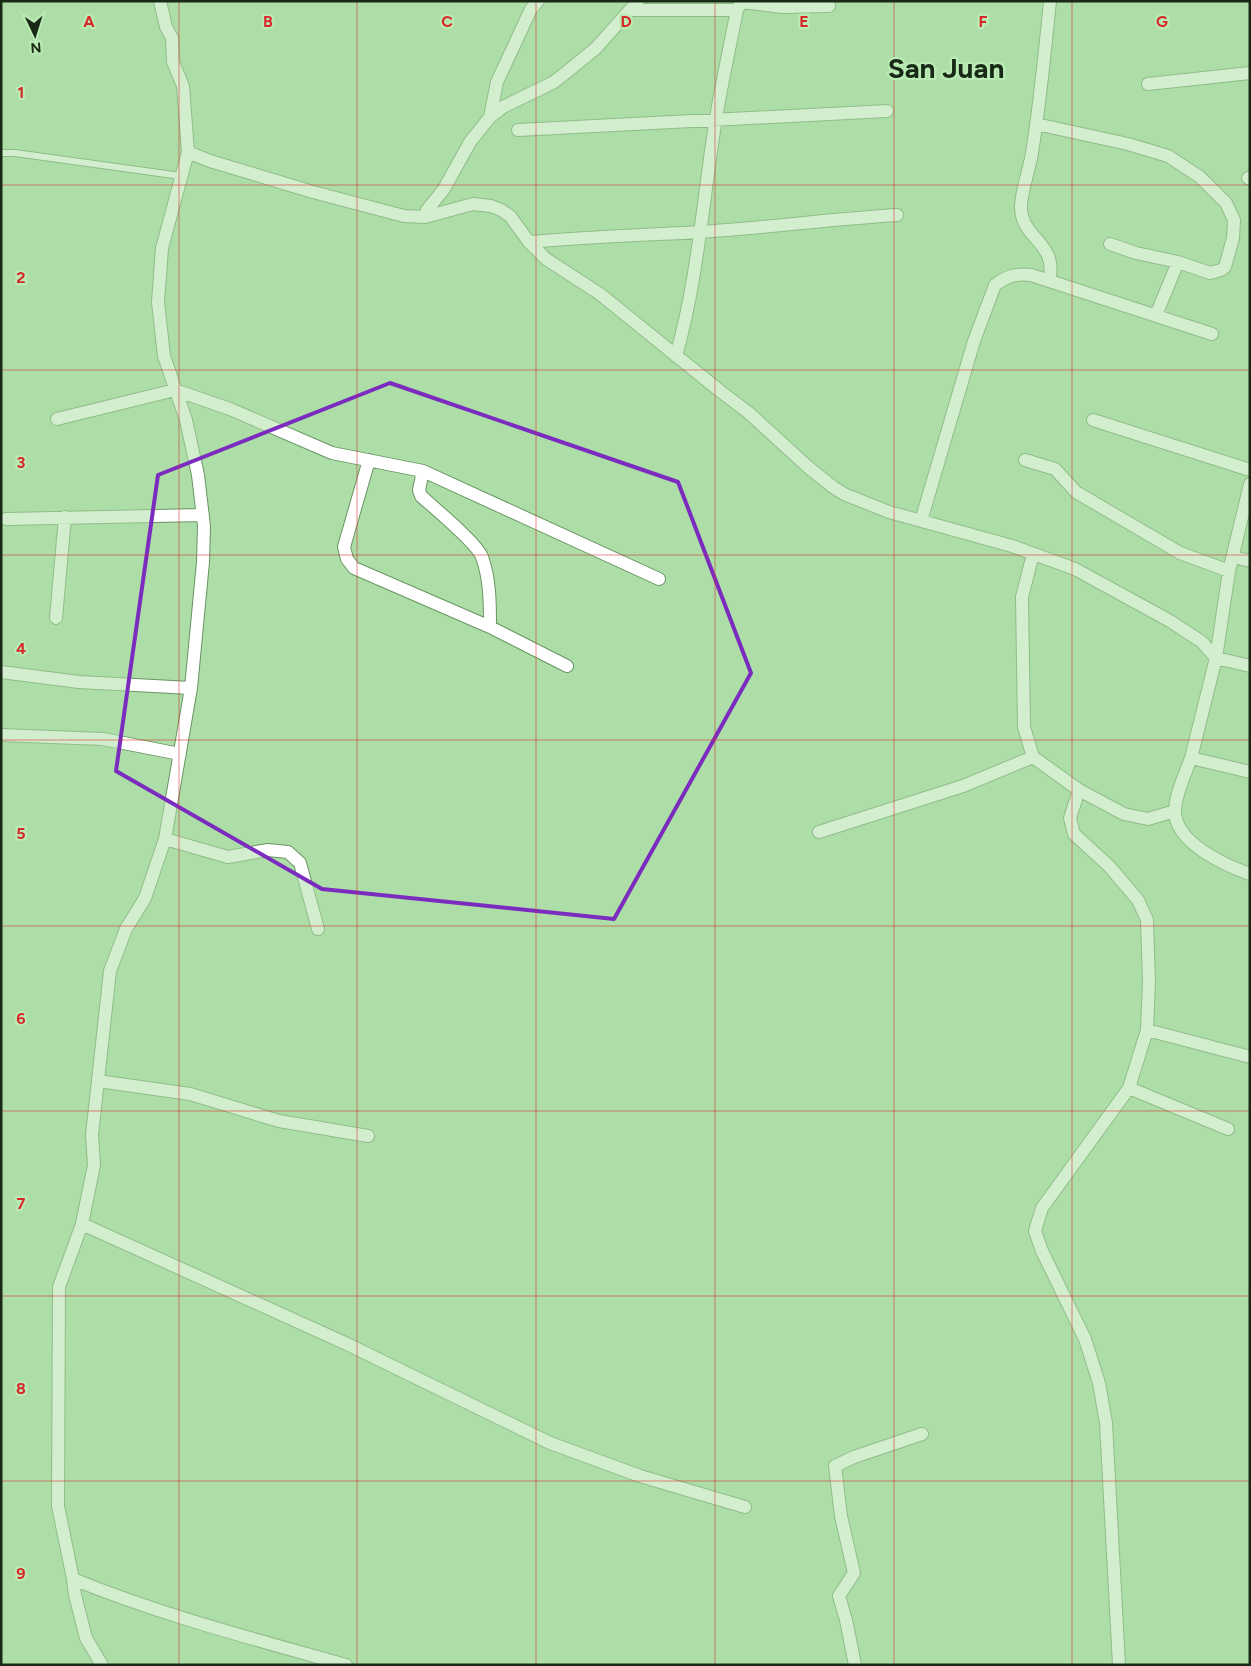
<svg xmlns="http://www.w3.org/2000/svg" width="1251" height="1666" font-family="Figtree,sans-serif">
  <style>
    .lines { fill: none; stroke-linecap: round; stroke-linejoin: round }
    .service-casing { stroke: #689562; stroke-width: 8 }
    .minor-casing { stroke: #689562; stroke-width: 14 }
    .service { stroke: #fff; stroke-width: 6 }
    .minor { stroke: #fff; stroke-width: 12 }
    .marked { fill: none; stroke: #7b2cbf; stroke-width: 4; stroke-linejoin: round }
    .grid { fill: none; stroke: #d62828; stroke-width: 1; stroke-opacity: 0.55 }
    .labels { text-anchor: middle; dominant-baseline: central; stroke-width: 4.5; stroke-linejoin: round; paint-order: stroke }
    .town-label { font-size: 28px; font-weight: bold; fill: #182a16; stroke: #bbebb4 }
    .grid-label { font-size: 16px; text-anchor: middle; font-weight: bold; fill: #d62828; stroke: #bbebb4; stroke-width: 4.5; stroke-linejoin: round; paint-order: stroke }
  </style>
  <rect width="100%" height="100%" fill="#aedea8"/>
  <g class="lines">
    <g class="service-casing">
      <path id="service" d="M1 153H15L181 176"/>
    </g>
    <g class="minor-casing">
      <path id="minor" d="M742 2 782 7 829 6
        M631 10H737
        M1148 84 1250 73
        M490 117 497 82 531 9 538 1
        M1036 124 1128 144 1168 156 1200 177 1226 203 1234 220 1233 238 1225 267 1221 270 1210 273 1178 262 1136 253 1110 244
        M518 130 887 111
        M188 152 210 161 313 192 404 216 425 217 473 204 491 206 501 210 510 216 529 242 546 259 600 294 720 391 749 413 808 467 833 487 844 494 889 512 1012 546 1075 569 1170 621 1202 642 1216 658 1250 666
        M1248 178 1250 177
        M425 217 427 210 444 189 470 142 490 117 503 107 554 82 568 71 596 48 638 1
        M529 242C586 237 643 235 700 232 765 228 831 219 897 215
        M1049 281C1059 242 1020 239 1021 206 1022 188 1029 171 1032 153 1040 103 1045 52 1050 1
        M1156 315 1178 262
        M676 356C698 278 703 198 716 118 722 82 730 46 737 10L742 1
        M57 419 175 390 230 409 332 453 423 471 659 579
        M1093 420 1250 470
        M369 460 344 547 347 559 354 568 490 627 567 666
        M1025 460 1055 469 1076 492 1180 553 1229 571
        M423 471 419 490 421 496C434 508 477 543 482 557 490 579 490 603 490 627
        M6 519 203 515
        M921 521 974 341 995 285C1007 276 1017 273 1031 275L1212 334
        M1033 554 1022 597 1024 727 1033 757 1079 790 1124 814 1148 819 1175 811
        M1233 557 1250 561
        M56 618 65 517
        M1 672 79 682 191 688
        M1 735 103 739 180 754
        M1191 758 1216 658 1229 571 1250 484
        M1250 772 1191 758C1185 775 1176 792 1175 810 1174 842 1224 865 1250 874
        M1079 790 1070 818 1074 834 1109 866 1138 900 1147 920 1149 982 1147 1030 1129 1088 1042 1208 1035 1231 1042 1251 1085 1339 1099 1383 1106 1423 1119 1665
        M819 832 963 786 1033 757
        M165 839 228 857 268 850 288 852 300 863 318 929
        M1147 1030 1250 1057
        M98 1081 190 1094 279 1121 368 1136
        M1129 1088 1228 1129
        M82 1224 347 1344 550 1443 640 1476 745 1507
        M73 1579C161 1615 254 1639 346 1665
        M102 1665 86 1638 75 1595 73 1579 58 1506 59 1287 82 1224 94 1165 92 1135 110 971 126 929 145 898 165 839 191 688 203 562 204 526 198 475 186 420 164 356 158 302 162 248 188 152 183 86 173 62 172 38 166 27 160 1
        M855 1665 846 1620 839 1596 854 1573 841 1516 835 1466 854 1457 922 1434"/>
    </g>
    <use href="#service" class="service"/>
    <use href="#minor" class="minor"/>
  </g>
  <path d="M0 0H1251V1666H0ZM390 383 678 482 751 673 614 919 322 889 116 771 158 475Z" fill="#aedea8" fill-opacity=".55" fill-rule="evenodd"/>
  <path class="marked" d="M390 383 678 482 751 673 614 919 322 889 116 771 158 475Z"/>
  <path class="grid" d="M179 1V1665M357 1V1665M536 1V1665M715 1V1665M894 1V1665M1072 1V1665M1 185H1250M1 370H1250M1 555H1250M1 740H1250M1 926H1250M1 1111H1250M1 1296H1250M1 1481H1250"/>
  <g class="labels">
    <g class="town-label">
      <text x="946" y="68">San Juan</text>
    </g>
  </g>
  <g class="grid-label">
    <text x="89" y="27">A</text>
    <text x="268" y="27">B</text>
    <text x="447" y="27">C</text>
    <text x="626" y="27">D</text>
    <text x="804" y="27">E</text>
    <text x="983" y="27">F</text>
    <text x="1162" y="27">G</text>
    <text x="21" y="98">1</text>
    <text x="21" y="283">2</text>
    <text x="21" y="468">3</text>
    <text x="21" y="654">4</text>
    <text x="21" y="839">5</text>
    <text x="21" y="1024">6</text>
    <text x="21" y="1209">7</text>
    <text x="21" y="1394">8</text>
    <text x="21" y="1579">9</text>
  </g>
  <rect width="1251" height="1666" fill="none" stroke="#182a16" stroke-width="5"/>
  <g transform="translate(35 35) rotate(176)" stroke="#bbebb4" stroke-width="4" paint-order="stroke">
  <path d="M0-4L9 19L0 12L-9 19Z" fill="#182a16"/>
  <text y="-8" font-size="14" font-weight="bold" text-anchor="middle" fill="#182a16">N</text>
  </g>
</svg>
